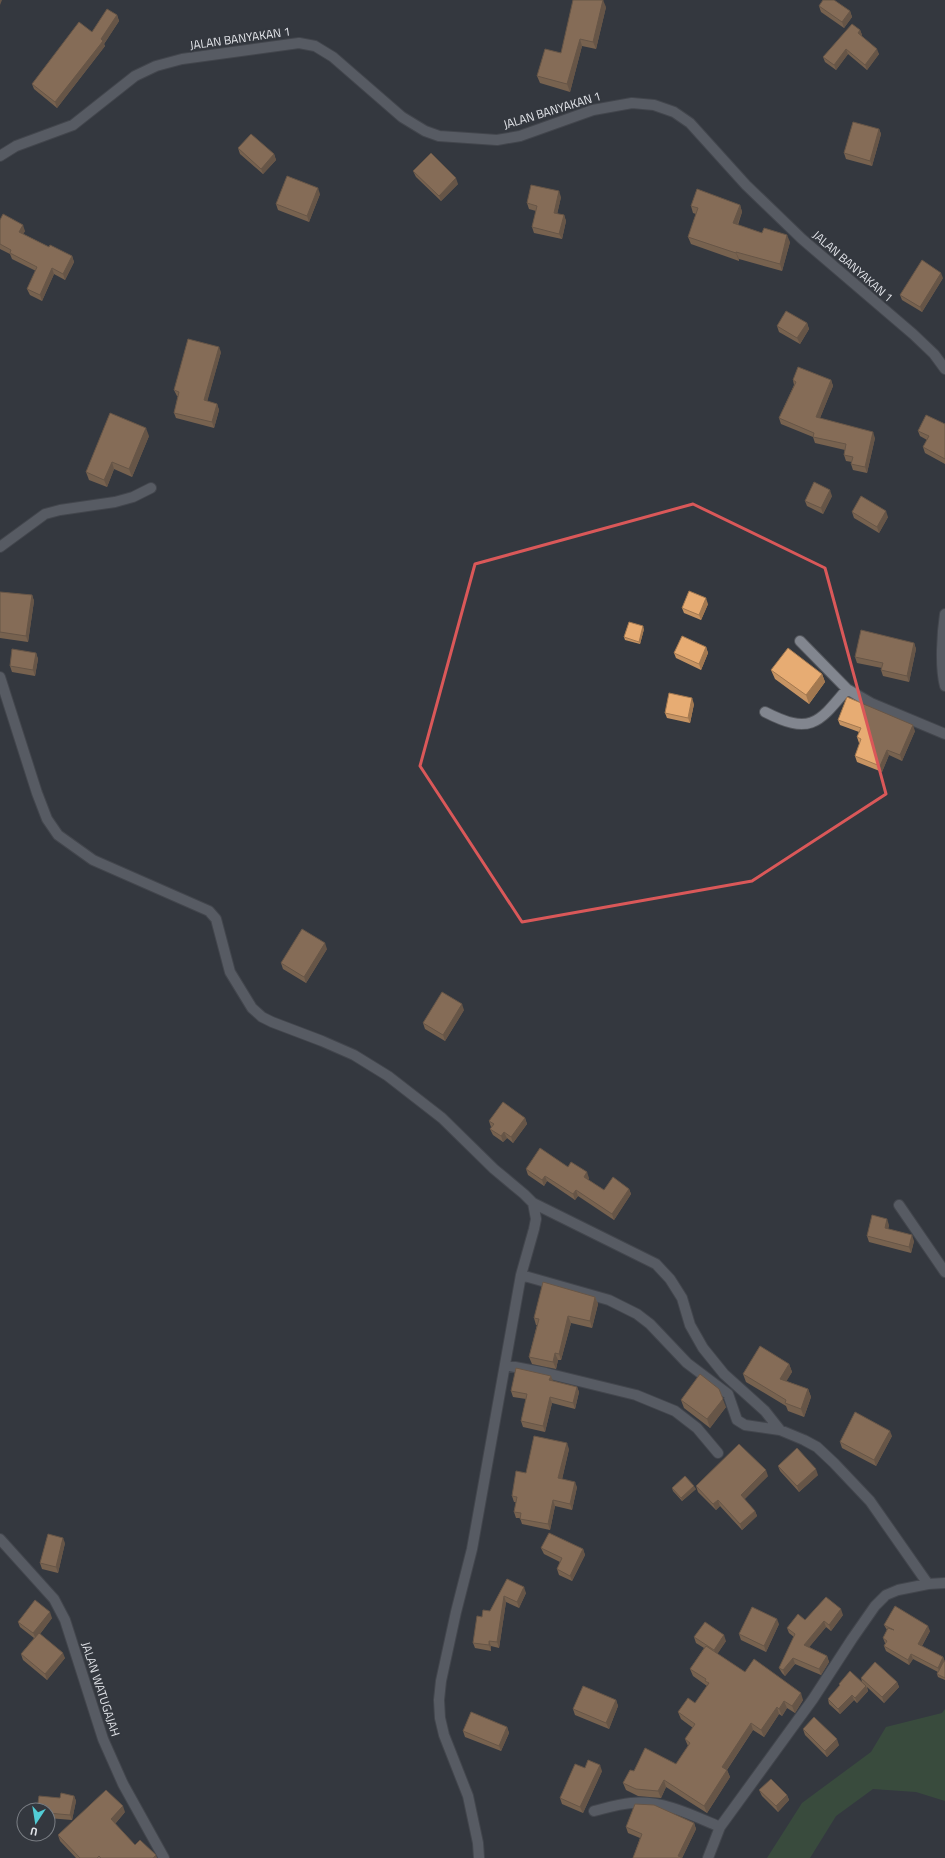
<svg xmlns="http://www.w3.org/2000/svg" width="945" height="1858" font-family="'Titillium Web',sans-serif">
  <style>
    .green { fill: #3e633b }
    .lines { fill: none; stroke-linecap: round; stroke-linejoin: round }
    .minor-casing { stroke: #54575d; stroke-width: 12 }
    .minor { stroke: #82868f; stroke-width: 10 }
    .wall { fill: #c79463 }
    .shaded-wall { fill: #a27850 }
    .building { fill: #e7ac73; stroke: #a27850 }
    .marked { fill: none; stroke: #da5859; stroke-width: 3; stroke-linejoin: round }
    .labels { text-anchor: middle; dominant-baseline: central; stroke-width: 4; stroke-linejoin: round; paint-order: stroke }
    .street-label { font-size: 12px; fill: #e4e6eb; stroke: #34383f }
  </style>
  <rect width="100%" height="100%" fill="#34383f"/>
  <path class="green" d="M945 1709V1801L916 1792 873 1789 836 1816 810 1858H767L802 1803 871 1752 886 1727 942 1713Z"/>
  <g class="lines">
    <g class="minor-casing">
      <path id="minor" d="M0 156 16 146 73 125 135 76 156 66 182 59 299 43 315 46 333 57 402 117 425 131 439 136 497 140 520 136 593 110 632 103 654 105 674 112 690 123 746 185 802 239 913 334 934 354 945 369
        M0 547 45 514 60 510 115 502 133 497 151 488
        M945 614C942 634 940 667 945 686
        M800 641 847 689 871 703 945 734
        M0 677 37 793 47 819 58 835 93 860 209 911 216 919 230 972 252 1008 262 1017 272 1022 322 1041 354 1055 388 1076 442 1118 494 1169 524 1194 533 1203 536 1219 534 1229 521 1275 472 1549 456 1612 441 1681 439 1700 440 1718 444 1735 468 1796 478 1843 479 1858
        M765 712C810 735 818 724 847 689
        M533 1203 656 1264 670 1279 682 1298 690 1325 703 1348 724 1374 765 1411 780 1430 804 1440 817 1447 834 1463 870 1501 928 1584
        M899 1205 945 1272
        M521 1275 609 1300 637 1314 650 1324 687 1363 728 1394 737 1420 745 1425 780 1430
        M505 1365 546 1373 636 1395 675 1411 697 1428 718 1453
        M0 1539 54 1599 65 1620 103 1739 123 1784 164 1858
        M594 1811C606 1808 619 1804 631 1803 663 1800 692 1815 720 1827
        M708 1858 720 1827 813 1699 852 1639 875 1606 886 1595 898 1590 928 1584 945 1583"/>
    </g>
    <use href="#minor" class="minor"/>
  </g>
  <path class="wall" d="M819 6 850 11 852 17 844 28 821 12Z
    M606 7 596 49 582 46 570 92 540 83 537 76Z
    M117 15 119 21 104 44 105 46 57 108 34 89 32 84 92 32Z
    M860 30 862 35 861 36 879 54 867 70 848 54 836 70 825 62 823 57Z
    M879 129 881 134 872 166 846 159 844 153Z
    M238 148 274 154 276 160 263 174 240 154Z
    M413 171 458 184 441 201 416 177Z
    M320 194 309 222 278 210 276 204Z
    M561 197 557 214 564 215 566 221 562 239 534 233 532 227 536 211 529 209 527 203Z
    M740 205 742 212 738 225 762 233 790 242 782 271 739 259V261L691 244 688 237 696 214 693 213 691 206Z
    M0 220 25 231 23 234 49 247 72 256 74 262 65 280 54 274 42 301 30 295 27 289 36 271 12 259 10 254 0 249Z
    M943 278 922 312 902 300 900 295Z
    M807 323 809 329 800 344 779 332 777 326Z
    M221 352 207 401 217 404 219 410 214 428 176 418 174 413 178 396H177L174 390Z
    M793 380H831L833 386 820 418 875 438 867 473 853 470 851 464 852 462 846 461 844 455 845 450 815 443 813 437 781 424 779 418 794 385Z
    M945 424V464L925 453 923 447 927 440 920 436 918 431Z
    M149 436 132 477 114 469 107 487 89 480 86 472Z
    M832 496 823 514 807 506 805 501Z
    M852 512 888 517 879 533 854 518Z
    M0 592 32 595 34 601 28 642 0 638Z
    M708 604 701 620 684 613 682 608Z
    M644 629 640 644 625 640 624 637Z
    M914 643 916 649 909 682 883 676 881 670 882 668 857 663 855 657Z
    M706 647 708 653 701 670 676 658 674 653Z
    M36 653 38 659 35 676 12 672 10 666Z
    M771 670 822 674 825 682 809 704 775 679Z
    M694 704 690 723 667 718 665 713Z
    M838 720 915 731 902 761 889 755 882 772 857 762 855 756 860 743H859L857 737 859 732 840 725Z
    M327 949 306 983 283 969 281 963Z
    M464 1010 445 1041 425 1029 423 1023Z
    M525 1118 527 1124 513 1143 507 1138 503 1142 493 1135 490 1129 492 1127H491L489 1121Z
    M568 1167 589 1178 588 1180 604 1190 629 1189 631 1194 614 1220 578 1196 575 1200 547 1181 544 1186 528 1175 526 1169Z
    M889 1225 888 1229 914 1241 911 1253 869 1242 867 1236Z
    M595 1297 598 1304 592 1328 571 1323 561 1360H558L556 1369 532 1364 529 1357 537 1325H536L534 1318Z
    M789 1364 792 1372 786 1381 808 1389 811 1397 804 1417 788 1411 786 1406 746 1382 743 1374Z
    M553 1381 577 1387 579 1392 575 1409 552 1403 545 1432 523 1427 521 1421 526 1399 513 1397 511 1391Z
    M681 1400 726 1407 710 1428 684 1408Z
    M892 1436 876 1466 842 1448 840 1442Z
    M569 1449 562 1479 577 1487 572 1510 555 1506 550 1530 522 1524 520 1518H516L514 1512 516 1502H514L512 1496 526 1473Z
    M778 1466 818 1475 799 1492 780 1471Z
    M768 1476 744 1499 755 1511 757 1516 742 1530 720 1506 716 1510 698 1492 696 1486Z
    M672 1488 696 1489 682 1501 673 1491Z
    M65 1543 58 1573 42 1569 40 1563Z
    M541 1548 583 1549 585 1555 572 1581 559 1575 557 1569 560 1562 544 1554Z
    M507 1579 526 1593 519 1608 506 1602 499 1648 491 1646V1651L475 1648 473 1643 482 1617 490 1611Z
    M843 1615 831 1631 826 1627 809 1647 827 1656 829 1662 821 1675 795 1664 785 1676 782 1673 779 1668 794 1637 789 1633 787 1628 805 1620Z
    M52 1618 40 1634 65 1658 47 1680 23 1660 21 1654 34 1638 20 1627 18 1622Z
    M779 1624 766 1652 741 1640 739 1634Z
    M884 1625 930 1631 922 1646 943 1657 945 1662V1680L938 1677 937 1674 938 1672 913 1659 909 1665 886 1651 884 1646 885 1644V1643L883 1638 887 1630Z
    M694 1637 726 1641 717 1654 745 1672 803 1700 795 1713 787 1708 782 1716 779 1714 764 1737 753 1730 727 1770 730 1777 707 1813 666 1787 661 1798 638 1796 626 1790 623 1783 634 1771 676 1764 688 1746 685 1739 693 1728 681 1719 678 1712 695 1703 707 1686 693 1676 690 1669 704 1648 696 1643Z
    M861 1678 897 1682 899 1687 884 1703 867 1687 868 1691 857 1703 854 1700 840 1714 829 1704 828 1699 840 1686 839 1684 862 1682Z
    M616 1700 618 1706 609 1729 575 1715 573 1709Z
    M507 1727 509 1733 501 1751 465 1737 463 1731Z
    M803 1729 839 1745 827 1757 805 1735Z
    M585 1768 602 1771 583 1813 562 1804 560 1798Z
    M759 1790 787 1795 789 1800 778 1812 762 1796Z
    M74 1796 76 1801 72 1820 48 1818V1810L60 1798Z
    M125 1812 115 1824 135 1845 157 1858H76L60 1841 58 1835Z
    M694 1823 696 1829 682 1858H633L640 1838 628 1833 626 1827Z"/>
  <path class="shaded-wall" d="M0 0H2L0 5Z
    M603 0 606 7 596 49 593 42Z
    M850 11 852 17 844 28 842 22Z
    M117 15 119 21 104 44 105 46 57 108 55 102 101 39Z
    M860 30 862 35 860 38 858 33Z
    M580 39 582 46 570 92 567 84Z
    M846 49 848 54 836 70 834 65Z
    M877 49 879 54 867 70 865 65Z
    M879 129 881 134 872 166 870 161Z
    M274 154 276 160 263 174 261 169Z
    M456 178 458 184 441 201 439 196Z
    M318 188 320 194 309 222 307 216Z
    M559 191 561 197 556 219 554 213Z
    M740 205 742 212 735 230 733 223Z
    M564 215 566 221 562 239 559 234Z
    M23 225 25 231 21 238 19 232Z
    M787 235 790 242 782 271 780 264Z
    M736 252 739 259V261L736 253Z
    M72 256 74 262 65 280 63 274Z
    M52 268 54 274 42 301 40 295Z
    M941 273 943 278 922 312 920 307Z
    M807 323 809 329 800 344 797 338Z
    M219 347 221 352 206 406 204 400Z
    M831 380 833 386 818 423 816 417Z
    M217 404 219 410 214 428 212 422Z
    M146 428 149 436 132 477 129 469Z
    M873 432 875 438 867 473 865 467Z
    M112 462 114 469 107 487 104 480Z
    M830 490 832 496 823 514 821 508Z
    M886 511 888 517 879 533 877 527Z
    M32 595 34 601 28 642 26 636Z
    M706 598 708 604 701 620 699 615Z
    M643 626 644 629 640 644 639 642Z
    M914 643 916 649 909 682 907 676Z
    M706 647 708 653 701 670 699 664Z
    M36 653 38 659 35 676 33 670Z
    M822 674 825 682 809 704 806 695Z
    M692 698 694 704 690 723 688 718Z
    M913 725 915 731 902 761 900 755Z
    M887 750 889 755 882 772 880 766Z
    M325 943 327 949 306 983 304 977Z
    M462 1004 464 1010 445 1041 443 1035Z
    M525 1118 527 1124 513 1143 511 1137Z
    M504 1132 507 1138 503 1142 501 1136Z
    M587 1172 589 1178 586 1183 584 1177Z
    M545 1176 547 1181 544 1186 542 1180Z
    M629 1189 631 1194 614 1220 612 1214Z
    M576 1190 578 1196 575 1200 573 1194Z
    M887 1219 889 1225 887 1234 885 1228Z
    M912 1235 914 1241 911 1253 909 1247Z
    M595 1297 598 1304 592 1328 590 1321Z
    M568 1316 571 1323 561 1360 559 1354Z
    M555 1353 558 1360 556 1369 553 1362Z
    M789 1364 792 1372 783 1387 780 1379Z
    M551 1376 553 1381 549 1380Z
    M577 1387 579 1392 575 1409 573 1403Z
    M719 1389 726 1407 710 1428 707 1419Z
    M808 1389 811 1397 804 1417 801 1409Z
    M550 1397 552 1403 545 1432 543 1426Z
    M890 1431 892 1436 876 1466 874 1460Z
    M567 1443 569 1449 561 1484 558 1478Z
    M816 1469 818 1475 799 1492 797 1486Z
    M766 1470 768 1476 743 1501 741 1495Z
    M575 1482 577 1487 572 1510 570 1504Z
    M694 1486 696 1489 682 1501 681 1498Z
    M553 1500 555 1506 550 1530 548 1524Z
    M718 1500 720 1506 716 1510 713 1504Z
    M755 1511 757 1516 742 1530 740 1524Z
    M63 1538 65 1543 58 1573 56 1567Z
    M583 1549 585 1555 572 1581 570 1576Z
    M524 1587 526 1593 519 1608 517 1602Z
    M504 1596 506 1602 499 1648 497 1642Z
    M841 1609 843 1615 831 1631 829 1625Z
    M50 1612 52 1618 36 1639 33 1633Z
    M777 1619 779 1624 766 1652 764 1646Z
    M824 1621 826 1627 806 1651 804 1645Z
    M928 1626 930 1631 920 1649 918 1644Z
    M724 1635 726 1641 716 1656 714 1650Z
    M489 1641 491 1646V1651L489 1645Z
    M63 1653 65 1658 47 1680 45 1674Z
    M911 1654 913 1659 909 1665 908 1660Z
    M827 1656 829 1662 821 1675 819 1669Z
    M943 1657 945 1662 940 1673 938 1668Z
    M793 1658 795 1664 785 1676 783 1670Z
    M897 1682 899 1687 884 1703 882 1697Z
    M866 1686 868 1691 857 1703 855 1698Z
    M801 1693 803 1700 795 1713 792 1706Z
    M852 1695 854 1700 840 1714 838 1709Z
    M616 1700 618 1706 609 1729 606 1723Z
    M784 1701 787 1708 782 1716 779 1709Z
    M777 1707 779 1714 764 1737 761 1730Z
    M751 1723 753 1730 724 1774 722 1767Z
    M507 1727 509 1733 501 1751 499 1746Z
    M837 1739 839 1745 827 1757 825 1751Z
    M600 1765 602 1771 583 1813 580 1807Z
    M727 1770 730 1777 707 1813 704 1806Z
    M664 1780 666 1787 661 1798 658 1791Z
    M787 1795 789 1800 778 1812 776 1806Z
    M74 1796 76 1801 72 1820 70 1815Z
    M123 1806 125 1812 113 1826 111 1819Z
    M694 1823 696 1829 682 1858H679L678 1856Z
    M156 1855 157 1858H153Z"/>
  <path class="building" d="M573 0H603L593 42 580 39 567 84 537 76 545 49 561 53Z
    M823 0H834L850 11 842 22 819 6Z
    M107 9 117 15 101 39 103 41 55 102 32 84 79 22 92 32Z
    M852 24 860 30 858 33 877 49 865 65 846 49 834 65 823 57Z
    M853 122 879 129 870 161 844 153Z
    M251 134 274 154 261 169 238 148Z
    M431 153 456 178 439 196 413 171Z
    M287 176 318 188 307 216 276 204Z
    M531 185 559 191 554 213 564 215 559 234 532 227 537 206 527 203Z
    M697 189 740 205 733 223 762 233 764 228 787 235 780 264 736 252V253L688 237 698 208 691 206Z
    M3 214 23 225 19 232 49 247 50 245 72 256 63 274 52 268 40 295 27 289 37 267 10 253 11 250 0 244V220Z
    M922 260 941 273 920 307 900 295Z
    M786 311 807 323 797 338 777 326Z
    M188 339 219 347 204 400 217 404 212 422 174 413 179 392 174 390Z
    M798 367 831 380 816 417 873 432 865 467 851 464 853 457 844 455 846 444 813 437 814 433 779 418 796 382 793 380Z
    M110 413 146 428 129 469 112 462 104 480 86 472Z
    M926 415 945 424V459L923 447 929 436 918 431Z
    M814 482 830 490 821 508 805 501Z
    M861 496 886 511 877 527 852 512Z
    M689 591 706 598 699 615 682 608Z
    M0 592 32 595 26 636 0 632Z
    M629 622 643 626 639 642 624 637Z
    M861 630 914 643 907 676 881 670 883 663 855 657Z
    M682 636 706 647 699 664 674 653Z
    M788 648 822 674 806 695 771 670Z
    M12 649 36 653 33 670 10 666Z
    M669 693 692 698 688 718 665 713Z
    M847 697 913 725 900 755 887 750 880 766 855 756 861 739 857 737 861 728 838 720Z
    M302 929 325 943 304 977 281 963Z
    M442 992 462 1004 443 1035 423 1023Z
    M503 1102 525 1118 511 1137 504 1132 501 1136 490 1129 494 1124 489 1121Z
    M540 1148 568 1167 571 1162 587 1172 584 1177 604 1190 613 1177 629 1189 612 1214 576 1190 573 1194 545 1176 542 1180 526 1169Z
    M872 1215 887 1219 885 1228 912 1235 909 1247 867 1236Z
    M543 1282 595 1297 590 1321 568 1316 559 1354 555 1353 553 1362 529 1357 539 1319 534 1318Z
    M760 1346 789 1364 780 1379 808 1389 801 1409 785 1403 786 1400 743 1374Z
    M516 1368 551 1376 549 1380 577 1387 573 1403 550 1397 543 1426 521 1421 527 1394 511 1391Z
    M700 1374 719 1389 723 1399 707 1419 681 1400Z
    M855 1412 890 1431 874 1460 840 1442Z
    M534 1436 567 1443 558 1478 575 1482 570 1504 553 1500 548 1524 520 1519 521 1513 514 1512 517 1497 512 1496 516 1471 526 1473Z
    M739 1444 766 1470 741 1495 755 1511 740 1524 718 1500 713 1504 696 1486Z
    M797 1448 816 1469 797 1486 778 1466Z
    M685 1476 694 1486 681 1498 672 1488Z
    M549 1533 583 1549 570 1576 557 1569 562 1558 541 1548Z
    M48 1534 63 1538 56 1567 40 1563Z
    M507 1579 524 1587 517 1602 504 1596 497 1642 489 1641V1645L473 1643 477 1616 482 1617 483 1610 490 1611Z
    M826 1597 841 1609 829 1625 824 1621 804 1645 827 1656 819 1669 793 1658 783 1670 779 1668 795 1634 787 1628 798 1614 805 1620Z
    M35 1600 50 1612 33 1633 18 1622Z
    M895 1606 928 1626 918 1644 943 1657 938 1668 911 1654 908 1660 884 1646 887 1641 883 1638 888 1628 894 1630 884 1625Z
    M752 1607 777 1619 764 1646 739 1634Z
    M705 1622 724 1635 714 1650 694 1637Z
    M39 1633 63 1653 45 1674 21 1654Z
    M706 1646 745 1672 754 1659 801 1693 792 1706 784 1701 779 1709 777 1707 761 1730 751 1723 722 1767 727 1770 704 1806 664 1780 658 1791 636 1789 623 1783 630 1770 634 1771 645 1748 676 1764 690 1743 685 1739 695 1724 678 1712 688 1698 695 1703 709 1683 705 1681 706 1679 690 1669Z
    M944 1661 945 1662V1678L937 1674Z
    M875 1662 897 1682 882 1697 861 1678Z
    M850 1671 866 1686 855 1698 852 1695 838 1709 828 1699 840 1685 839 1684Z
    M583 1686 616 1700 606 1723 573 1709Z
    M471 1712 507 1727 499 1746 463 1731Z
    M814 1717 837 1739 825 1751 803 1729Z
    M588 1760 600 1765 580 1807 560 1798 575 1764 585 1768Z
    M771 1779 787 1795 776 1806 759 1790Z
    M106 1790 123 1806 111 1819 135 1845 140 1840 156 1855 153 1858H101L99 1856 97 1858H80L58 1835Z
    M61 1793 74 1796 70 1815 48 1813V1810H37L39 1796 60 1798Z
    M635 1804 654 1805 694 1823 678 1856 681 1857V1858H633L642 1834 626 1827Z"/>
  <path d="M0 0H945V1858H0ZM693 504 825 568 886 794 752 881 522 922 420 766 475 564Z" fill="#34383f" fill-opacity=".55" fill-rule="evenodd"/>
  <path class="marked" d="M693 504 825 568 886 794 752 881 522 922 420 766 475 564Z"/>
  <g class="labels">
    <g class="street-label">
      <text transform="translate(240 38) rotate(-8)">JALAN BANYAKAN 1</text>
      <text transform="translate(552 110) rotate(-17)">JALAN BANYAKAN 1</text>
      <text transform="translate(853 266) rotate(41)">JALAN BANYAKAN 1</text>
      <text transform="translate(101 1689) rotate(72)">JALAN WATUGAJAH</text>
    </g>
  </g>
  <g transform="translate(36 1822) rotate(192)"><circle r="19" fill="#34383f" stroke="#7a7e84"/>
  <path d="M0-3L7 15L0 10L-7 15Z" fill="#52ccd5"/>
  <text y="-6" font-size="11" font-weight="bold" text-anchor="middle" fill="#e4e6eb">U</text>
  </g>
</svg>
